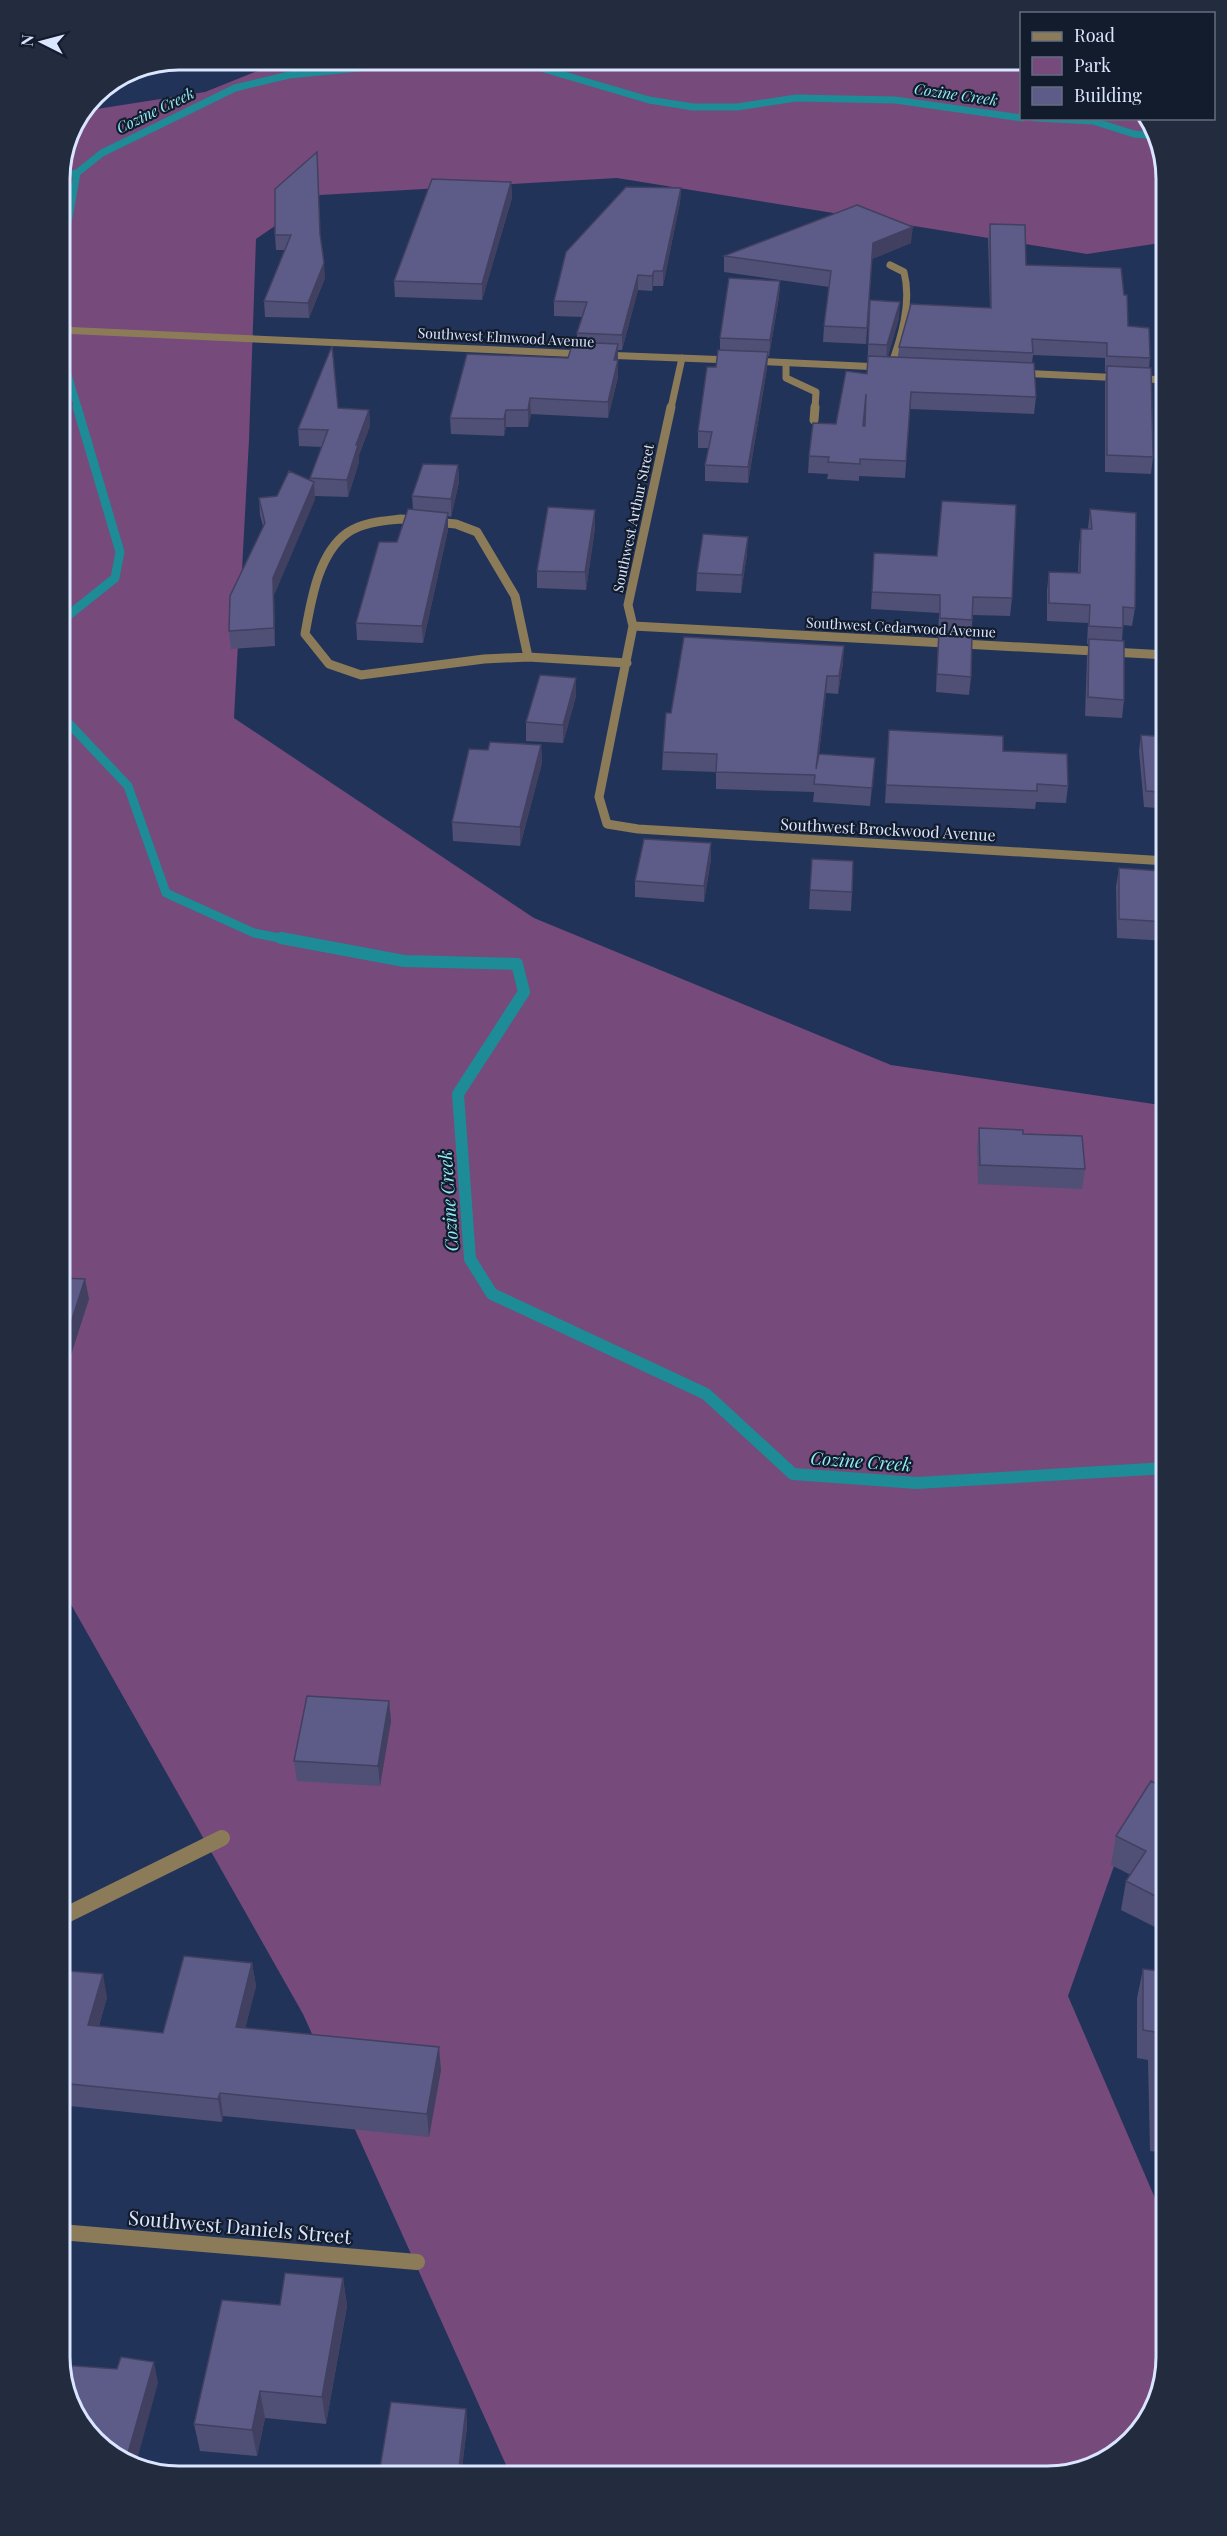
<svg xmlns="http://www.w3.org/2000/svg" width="1227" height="2536" font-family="'Playfair Display',serif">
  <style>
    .green { fill: #764a7a }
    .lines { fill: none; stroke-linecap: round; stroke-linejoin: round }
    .stream-far2 { stroke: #1d8c96; stroke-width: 7 }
    .stream-far1 { stroke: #1d8c96; stroke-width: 9 }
    .stream { stroke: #1d8c96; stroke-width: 12 }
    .lane-far2 { stroke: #8c7b59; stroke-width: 7 }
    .lane-far1 { stroke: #8c7b59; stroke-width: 9 }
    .lane { stroke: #8c7b59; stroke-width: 16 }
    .street-far2 { stroke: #8c7b59; stroke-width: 7 }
    .street-far1 { stroke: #8c7b59; stroke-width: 9 }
    .street { stroke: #8c7b59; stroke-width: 16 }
    .wall { fill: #504f76 }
    .shaded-wall { fill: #414060 }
    .building { fill: #5d5c89; stroke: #414060; stroke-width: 1.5; fill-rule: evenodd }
    .labels { text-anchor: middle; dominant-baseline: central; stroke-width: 4.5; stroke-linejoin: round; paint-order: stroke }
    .far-street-label { font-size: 14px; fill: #dae6ff; stroke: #131c2d }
    .far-water-label { font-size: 15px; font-style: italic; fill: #92edf7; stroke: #131c2d }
    .street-label { font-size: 16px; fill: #dae6ff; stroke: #131c2d }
    .water-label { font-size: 18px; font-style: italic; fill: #92edf7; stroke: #131c2d }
    .near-street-label { font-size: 20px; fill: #dae6ff; stroke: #131c2d }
    .rim { fill: none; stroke: #dae6ff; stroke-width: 3 }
  </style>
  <rect width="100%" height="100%" fill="#213359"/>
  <path class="green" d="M285 60H1021L1022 118 1146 119 1158 134 1167 179V242L1087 254 617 178 320 195 256 239 249 440 234 718 534 918 891 1065 1167 1106V1813L1131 1818 1068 1996 1167 2226V2357L1147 2423 1093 2467 1048 2476H511L303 2014 60 1585V172L69 133 84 111 205 92Z"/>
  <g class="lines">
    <path class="stream-far2" d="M1035 118 1093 121 1134 134 1158 136
      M60 176 77 173
      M60 267 77 173 102 153 235 88 289 75 421 62 527 64 649 100 693 107H737L796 98 895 100 1022 118
      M60 348 78 408"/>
    <path class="stream-far1" d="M60 622 115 578 120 552 77 407
      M60 714 128 786 166 893 254 933 289 940"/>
    <path class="stream" d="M281 938 404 961 517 964 524 992 458 1094 470 1259 492 1294 706 1394 793 1474 917 1483 1167 1468"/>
    <path class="lane-far2" d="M890 265 904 272C912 303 901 339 890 368
      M786 363V378L816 392 815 408"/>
    <path class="lane-far1" d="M814 420 815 407"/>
    <path class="lane" d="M60 1918 222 1838"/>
    <path class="street-far2" d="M60 330 584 354
      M602 355 731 360
      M752 361 881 367
      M1018 373 1167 380
      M671 408 682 358"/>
    <path class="street-far1" d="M671 407 628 605 633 626 599 797 607 824 638 829 1167 861
      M401 519 456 524 477 532 515 596 528 657 484 659 361 675 329 664 305 634C311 601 318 554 347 533 362 522 383 521 401 519Z
      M633 626 1167 655
      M528 657 627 663"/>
    <path class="street" d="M60 2232 417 2262"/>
  </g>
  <path class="wall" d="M318 166 320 239 325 278 309 318 265 317 264 301 285 250H276L275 235Z
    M511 182 512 198 482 300 395 297 394 281Z
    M681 188 680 202 663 286H653L652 291 638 290 622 350H618V377L608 418 531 414 528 427H506L504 436 451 434 450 418 568 358 577 343V333L582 317 554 316V301Z
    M990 224 1026 265 1128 326 1150 358 1149 368 1153 457 1151 474 1105 472V383L1106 372H1105V358L1033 355 1032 363 1036 397 1034 414 910 409 905 478 859 476V481L827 479 828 474 808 473 809 456 836 424 867 374 870 300 899 318 888 356 898 357 899 347 990 308 988 239Z
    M911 243 872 259 866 344 823 342 824 326 829 287 724 272V256Z
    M780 281 779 297 769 356H768L767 368 748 483 705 481V465L709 448H698V431L720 350V338Z
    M338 408 369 410 370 426 359 455V462L348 497 315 496V499L274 595 275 646 231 649 229 631 263 526 260 515 259 498 277 496 310 480V478L322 447 299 446 298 429Z
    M458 465 459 482 451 517 448 516V530L423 643 357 640 356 623 413 510 412 496Z
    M1090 509 1135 608 1132 626 1123 625 1122 641 1124 700 1122 718 1085 716 1087 657 1089 644H1087L1088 623 1047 621V590L1049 572 1078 573 1079 546 1081 529H1088Z
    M595 510V528L586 590 537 588V571Z
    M874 553 1012 598 1010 616 973 615 971 633V677L969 695 936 692 939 613 871 609Z
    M747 554 741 593 696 591 697 573Z
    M843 663 838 694 826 693 819 754 875 758 870 806 813 802 814 792 716 789V772L662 770 663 752 671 713Z
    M576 678V696L563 743 526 741V722Z
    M889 730 1003 751 1068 786 1066 803 1036 802 1035 809 885 803Z
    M1141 735 1167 737V815H1157L1156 808 1144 807 1139 751Z
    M541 745 542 763 520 846 453 841 452 822 488 750Z
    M711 843V859L704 902 635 897V881Z
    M812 859 852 892 851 911 809 909Z
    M1119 868 1161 884 1167 885V941L1117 938 1116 887Z
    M979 1128 1023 1134 1085 1169 1082 1189 978 1184 977 1148Z
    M60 1278 89 1299 68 1364H60Z
    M389 1701 391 1721 380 1786 297 1781 294 1761Z
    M1167 1784V1933L1121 1910 1126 1881 1131 1875 1111 1865 1116 1836 1164 1788Z
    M252 1963 256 1986 245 2028 441 2070 429 2137 223 2116 222 2122 60 2105V1973L107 1997 99 2026 163 2033Z
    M1143 1969 1167 1972V2153L1150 2151 1148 2060 1137 2058V1998Z
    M343 2278 347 2306 326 2424 265 2418 257 2456 200 2451 194 2424 280 2305Z
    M466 2409 467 2427 461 2476H380L379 2474Z"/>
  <path class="shaded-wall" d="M511 182 512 198 482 300V284Z
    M681 188 680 202 663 286V271Z
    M913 227 911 243 872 259 873 243Z
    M324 263 325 278 309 318 308 303Z
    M654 271 653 286 652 291V276Z
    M638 275V290L622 350V335Z
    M780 281 779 297 769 356 770 340Z
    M900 302 899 318 886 362 887 345Z
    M618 344V377L608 418V402L614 360Z
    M768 352 767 368 748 483V467Z
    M530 398 531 414 528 427V410Z
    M369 410 370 426 359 455V462L348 497 347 480 356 445Z
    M506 410V427L504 436V419Z
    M458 465 459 482 451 517V499Z
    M314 482 315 499 274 595 275 646 274 628 273 578Z
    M595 510V528L586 590 585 572Z
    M448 513V530L423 643 422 626Z
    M748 537 747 554 741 593 742 575Z
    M844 646 843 663 838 694 839 676Z
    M827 676 826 693 815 787 816 769Z
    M576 678V696L563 743V725Z
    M541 745 542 763 520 846V827Z
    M875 758 874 775 870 806 872 788Z
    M711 843V859L704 902V886Z
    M85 1279 89 1299 68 1364 64 1344Z
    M389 1701 391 1721 380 1786 378 1766Z
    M252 1963 256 1986 240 2050 236 2027Z
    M103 1974 107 1997 93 2048 88 2025Z
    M439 2047 441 2070 429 2137 427 2114Z
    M220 2093 223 2116 222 2122 218 2099Z
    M343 2278 347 2306 326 2424 322 2397Z
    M154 2362 158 2383 136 2464 126 2460Z
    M260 2391 265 2418 257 2456 252 2430Z
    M466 2409 467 2427 461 2476H458Z"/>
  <path class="building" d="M317 152 320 234 324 263 308 303 264 301 291 235H275V189Z
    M432 179 511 182 482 284 394 281Z
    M626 187 681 188 663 271H654L652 276 638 275 622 335 577 333 587 302 554 301 566 252Z
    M857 205 913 227 873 243 867 328 824 326 831 271 724 256Z
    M990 224 1025 225 1026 265 1121 268 1124 295H1127L1128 326 1149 328 1150 358 1107 356V343L1032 339 1033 353 899 347 911 304 991 308Z
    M729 278 780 281 770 340 720 338Z
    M870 300 900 302 887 345 868 344Z
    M573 342 618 344 614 360H618L608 402 530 398 528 410H506L504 419 450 418 467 354 568 358Z
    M332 346 338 408 369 410 356 445H358L347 480 310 478 328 430 298 429Z
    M718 350 768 352 748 467 705 465 712 432 698 431 707 367H716Z
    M868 356 1034 363 1036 397 911 392 906 461 860 459V464L828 462 829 457 809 456 813 423 836 424 846 371 867 374ZM866 394 865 426H863Z
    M1107 366 1151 368 1153 457 1107 455Z
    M423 464 458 465 451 499 412 496Z
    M289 471 314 482 273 578 274 628 229 631 230 596 265 523 259 498 277 496Z
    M942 501 1016 505 1012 598 973 597 972 620 940 618V595L872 592 874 553 937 556Z
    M548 507 595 510 585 572 537 571Z
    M408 509 448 513 422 626 356 623 379 542H397Z
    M1090 509 1136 513 1135 608 1123 607V628L1089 626 1090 605 1049 603V572L1080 573 1081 529H1092Z
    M703 534 748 537 742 575 697 573Z
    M939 631 972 633 971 677 937 674Z
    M684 637 844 646 839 676H827L816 769 819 754 875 758 872 788 814 784 815 775 716 772 717 754 663 752 666 713H671Z
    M1089 639 1124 641V700L1088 697Z
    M540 675 576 678 563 725 526 722Z
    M889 730 1003 736V751L1067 754 1068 786 1037 784V791L886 785Z
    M1141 735 1167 737V799L1160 798 1159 792 1146 791Z
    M490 742 541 745 520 827 452 822 469 749 488 750Z
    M644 839 711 843 704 886 635 881Z
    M812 859 853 861 852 892 810 890Z
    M1119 868 1160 871 1161 884 1167 885V922L1119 919Z
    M979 1128 1023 1130V1134L1082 1136 1085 1169 980 1165Z
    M60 1278 85 1279 64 1344H60Z
    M307 1696 389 1701 378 1766 294 1761Z
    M1151 1781 1164 1788 1167 1784V1902L1126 1881 1146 1851 1116 1836Z
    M184 1956 252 1963 236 2027 439 2047 427 2114 220 2093 218 2099 60 2083V1973L68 1974 69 1971 103 1974 88 2025 163 2033Z
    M1143 1969 1167 1972V2124L1156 2123 1155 2032 1143 2030Z
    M285 2273 343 2278 322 2397 260 2391 252 2430 194 2424 222 2300 280 2305Z
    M121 2357 154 2362 126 2460 113 2456 69 2402 62 2365 117 2369Z
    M391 2402 466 2409 458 2476H402L379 2474Z"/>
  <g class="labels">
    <g class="far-street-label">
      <text transform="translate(506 337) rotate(3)">Southwest Elmwood Avenue</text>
      <text transform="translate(633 518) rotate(-78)">Southwest Arthur Street</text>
      <text transform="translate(901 627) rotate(3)">Southwest Cedarwood Avenue</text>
    </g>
    <g class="far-water-label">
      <text transform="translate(956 94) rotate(8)">Cozine Creek</text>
      <text transform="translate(155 110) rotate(-26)">Cozine Creek</text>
    </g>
    <g class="street-label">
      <text transform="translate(888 829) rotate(3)">Southwest Brockwood Avenue</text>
    </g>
    <g class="water-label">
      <text transform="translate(448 1201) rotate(-94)">Cozine Creek</text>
      <text transform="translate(861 1461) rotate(4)">Cozine Creek</text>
    </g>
    <g class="near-street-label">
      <text transform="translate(240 2226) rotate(5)">Southwest Daniels Street</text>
    </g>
  </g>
  <path d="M0 0H1227V2536H0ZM179 70H1047A109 109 0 0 1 1156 179V2357A109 109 0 0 1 1047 2466H179A109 109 0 0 1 70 2357V179A109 109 0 0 1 179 70Z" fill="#232c3e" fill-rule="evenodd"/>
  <path class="rim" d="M179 70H1047A109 109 0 0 1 1156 179V2357A109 109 0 0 1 1047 2466H179A109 109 0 0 1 70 2357V179A109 109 0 0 1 179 70Z"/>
  <rect x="1020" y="12" width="195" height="108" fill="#131c2d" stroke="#636d81" stroke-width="1.5"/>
  <rect x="1032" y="32" width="30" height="9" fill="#8c7b59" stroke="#636d81" stroke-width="1.5"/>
  <text x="1074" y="42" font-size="18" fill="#dae6ff">Road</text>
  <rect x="1032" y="57" width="30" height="18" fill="#764a7a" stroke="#636d81" stroke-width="1.5"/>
  <text x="1074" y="72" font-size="18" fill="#dae6ff">Park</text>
  <rect x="1032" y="87" width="30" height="18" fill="#5d5c89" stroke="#636d81" stroke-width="1.5"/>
  <text x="1074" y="102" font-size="18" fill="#dae6ff">Building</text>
  <g transform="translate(42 42) rotate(276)" stroke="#131c2d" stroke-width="4.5" paint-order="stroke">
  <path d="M0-4.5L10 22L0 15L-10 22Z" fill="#dae6ff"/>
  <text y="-9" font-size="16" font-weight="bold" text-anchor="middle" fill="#dae6ff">N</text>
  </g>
</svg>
